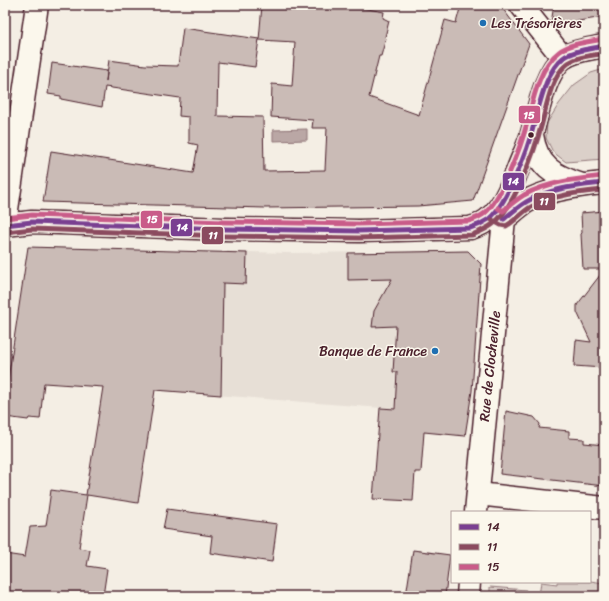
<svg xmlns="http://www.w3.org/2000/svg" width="609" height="601" font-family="Sriracha,sans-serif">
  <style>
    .built { fill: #e7dfd6 }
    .green { fill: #dbd0c9; stroke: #92787a }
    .water { fill: #baa7a5; stroke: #8d7174 }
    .building { fill: #cabbb6; stroke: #4a1f2b }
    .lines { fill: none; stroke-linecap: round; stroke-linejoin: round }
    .minor-casing { stroke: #4a1f2b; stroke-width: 25 }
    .major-casing { stroke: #4a1f2b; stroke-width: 25 }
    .minor { stroke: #fbf7ec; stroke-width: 22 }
    .major { stroke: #fbf7ec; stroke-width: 22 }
    .bus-1-casing { stroke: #fbf7ec; stroke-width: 8 }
    .bus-2-casing { stroke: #fbf7ec; stroke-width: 8 }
    .bus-3-casing { stroke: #fbf7ec; stroke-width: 8 }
    .bus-1 { stroke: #7a3f91; stroke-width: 5 }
    .bus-2 { stroke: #8b4b5f; stroke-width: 5 }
    .bus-3 { stroke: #c95b89; stroke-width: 5 }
    .poi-dot { fill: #1f6fb2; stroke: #fbf7ec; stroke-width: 1.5 }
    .bus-dot { fill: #4a1f2b; stroke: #fbf7ec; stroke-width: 1.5 }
    .labels { text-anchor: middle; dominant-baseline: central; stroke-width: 3; stroke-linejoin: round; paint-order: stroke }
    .poi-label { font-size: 14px; fill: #4a1f2b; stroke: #fbf7ec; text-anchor: start }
    .street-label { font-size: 14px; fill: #4a1f2b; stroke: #fbf7ec }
    .line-badge { stroke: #fbf7ec; stroke-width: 1.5 }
    .badge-label { font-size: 11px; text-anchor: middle; font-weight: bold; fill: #fff }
  </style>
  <rect width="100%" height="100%" fill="#f4eee4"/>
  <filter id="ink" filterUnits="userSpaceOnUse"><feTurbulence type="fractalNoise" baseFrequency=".025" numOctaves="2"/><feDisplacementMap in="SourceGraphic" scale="8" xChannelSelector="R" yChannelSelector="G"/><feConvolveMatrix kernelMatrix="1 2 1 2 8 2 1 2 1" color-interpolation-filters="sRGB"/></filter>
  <g filter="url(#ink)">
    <path class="built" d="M204 251 290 253 468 251 481 264 477 331 469 412 396 406 395 409 202 394Z"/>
    <path class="green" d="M604 69V159L566 162 553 152 546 138 547 123 559 104 574 85 591 73Z
      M590 581 604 583V596H539L541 582 557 584V582H590Z
      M490 587 526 590V596H490Z"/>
    <path class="water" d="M307 129V140L273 141V130Z"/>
    <path class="building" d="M262 5H346L384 12 383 18 389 21 385 37 386 38 381 56H379L369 97 419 115 445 20 456 23 461 5H500L529 44 473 201 418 206 265 208 43 202 51 151 193 173 198 145 189 143V117L179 116 180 98 105 87 102 107 61 99V96L48 94 52 63 107 71 106 81 109 60 145 65 178 66 183 28 259 39 255 67 218 62 217 116 263 117 264 171 325 170 327 128H312L313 120 271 117 272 84 292 86 295 42 259 40Z
      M554 5H604V17L553 25 551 23Z
      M604 211V269H583L581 234 582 233 581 213Z
      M28 247 247 253 246 284 223 283 221 395 155 390 138 503 87 495 79 548 90 550 87 566 107 569 103 596H5V554L25 557 30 527 46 526 51 490 86 495 103 387 44 383 40 419 29 418 28 420 5 417V399Z
      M468 251 481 264 472 391 465 436 424 432 421 472H415L413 501 373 499 380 408 395 409 397 372H393L396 326 372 327 374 311 392 279 348 280V253Z
      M604 270V371L603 368 574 366 576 340 591 342 577 312V305Z
      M506 411 534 417 540 424 539 428 569 431V438L584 439V443L604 445V486L500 474Z
      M167 509 277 524 272 562 210 553 212 536 163 529Z
      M413 550 450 555 445 596H406Z"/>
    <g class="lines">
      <g class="minor-casing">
        <path id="minor" d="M521 5 563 58
          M478 494 604 508"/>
      </g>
      <g class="major-casing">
        <path id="major" d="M532 135C537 166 553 176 582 185
          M504 219C511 214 518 207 526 202 545 190 582 185 604 183
          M5 223 37 5
          M5 225 32 222 224 229 359 231 470 228C500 221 510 189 520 164 524 154 529 144 532 133 538 112 545 72 563 58 575 50 591 49 604 46
          M476 512 504 219
          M468 596 469 582"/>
      </g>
      <use href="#minor" class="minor"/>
      <use href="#major" class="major"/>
      <g class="bus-1-casing">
        <path id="bus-1" d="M504 219C511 213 518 207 526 202 549 188 578 186 604 183
          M5 225 32 222 224 229 359 231 470 228C477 226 483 223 489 219 508 203 528 148 534 124 540 103 546 71 563 58 574 50 591 49 604 46"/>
      </g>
      <g class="bus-2-casing">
        <path id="bus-2" d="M492 220 501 225 506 226C515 221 522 212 531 207 553 195 580 192 604 190
          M6 232 32 229 224 236 359 238 472 235C479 232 487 229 493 224 515 207 535 150 542 123 547 104 551 78 566 65 576 56 592 56 604 53"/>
      </g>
      <g class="bus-3-casing">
        <path id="bus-3" d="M498 208 503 211C510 205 516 200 524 195 547 182 577 179 603 176
          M5 218 32 215 224 222 359 224 469 221C475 219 480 217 485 213 502 198 521 146 527 123 533 100 539 67 559 52 571 43 588 42 603 39"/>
      </g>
      <use href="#bus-1" class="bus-1"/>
      <use href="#bus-2" class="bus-2"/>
      <use href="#bus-3" class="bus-3"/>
    </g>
  </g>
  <g class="poi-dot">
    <circle cx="483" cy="23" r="4"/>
    <circle cx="435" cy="351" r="4"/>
  </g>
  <circle class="bus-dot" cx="531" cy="135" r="3.5"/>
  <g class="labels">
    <g class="poi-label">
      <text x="491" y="23">Les Trésorières</text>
      <text x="427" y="351" text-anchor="end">Banque de France</text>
    </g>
    <g class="street-label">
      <text transform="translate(490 366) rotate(-84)">Rue de Clocheville</text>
    </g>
  </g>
  <g class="line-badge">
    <rect x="518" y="105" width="23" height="19" rx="4" fill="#c95b89"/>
    <rect x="502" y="172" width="23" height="19" rx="4" fill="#7a3f91"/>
    <rect x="533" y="192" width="23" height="19" rx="4" fill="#8b4b5f"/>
    <rect x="140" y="210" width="23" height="19" rx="4" fill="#c95b89"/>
    <rect x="170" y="218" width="23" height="19" rx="4" fill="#7a3f91"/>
    <rect x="201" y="226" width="23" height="19" rx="4" fill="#8b4b5f"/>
  </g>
  <g class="badge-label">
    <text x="529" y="119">15</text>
    <text x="513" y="185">14</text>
    <text x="544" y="205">11</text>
    <text x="152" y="223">15</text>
    <text x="182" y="231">14</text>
    <text x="213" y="239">11</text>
  </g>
  <rect width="609" height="601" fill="none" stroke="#fbf7ec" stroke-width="20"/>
  <rect x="10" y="10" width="589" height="581" fill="none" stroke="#4a1f2b" stroke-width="1.5" filter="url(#ink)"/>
  <rect x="451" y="511" width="140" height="72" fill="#fbf7ec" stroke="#b4a19f"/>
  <rect x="459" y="524" width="20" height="6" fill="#7a3f91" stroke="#b4a19f"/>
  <text x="487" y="531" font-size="12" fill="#4a1f2b">14</text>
  <rect x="459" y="544" width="20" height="6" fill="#8b4b5f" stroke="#b4a19f"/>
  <text x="487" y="551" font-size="12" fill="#4a1f2b">11</text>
  <rect x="459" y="564" width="20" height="6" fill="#c95b89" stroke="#b4a19f"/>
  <text x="487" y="571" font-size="12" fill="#4a1f2b">15</text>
</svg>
